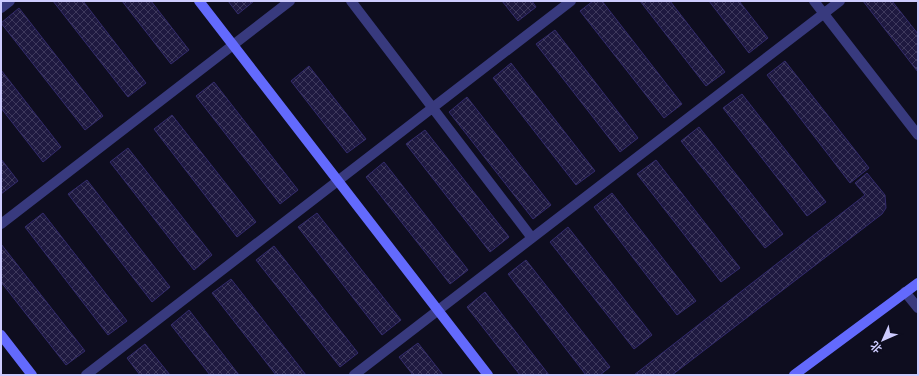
<svg xmlns="http://www.w3.org/2000/svg" width="919" height="376" font-family="Helvetica,'Noto Sans SC',sans-serif">
  <style>
    .building { fill: url(#building-cross-hatch); stroke: #332b6c }
    .lines { fill: none; stroke-linecap: round; stroke-linejoin: round }
    .street { stroke: #383a7e; stroke-width: 10 }
    .secondary { stroke: #636afd; stroke-width: 10 }
  </style>
  <defs>
    <pattern id="building-cross-hatch" width="8" height="8" patternUnits="userSpaceOnUse"><rect width="8" height="8" fill="#1e1940"/><path d="M0 0l8 8M0 8l8-8" fill="none" stroke="#3e395d"/></pattern>
  </defs>
  <rect width="100%" height="100%" fill="#0e0d1f"/>
  <path class="building" d="M53 1H83L146 83 128 97Z
    M122 1H151L189 50 171 64Z
    M228 1H254L238 14Z
    M502 1H532L536 7 518 21Z
    M593 1H602L682 104 664 118 580 11Z
    M640 1H670L725 72 706 86Z
    M709 1H739L768 38 749 53Z
    M863 1H892L918 34V72Z
    M19 8 103 116 85 130 1 23Z
    M555 30 638 138 620 152 536 44Z
    M785 61 869 168 850 183 767 75Z
    M511 63 595 171 576 185 493 78Z
    M309 66 366 139 347 153 291 81Z
    M1 70 61 147 43 162 1 108Z
    M214 82 298 190 280 204 196 96Z
    M742 94 826 202 807 216 723 108Z
    M467 97 551 205 533 219 449 112Z
    M172 115 256 222 237 237 154 129Z
    M699 127 783 234 765 248 681 141Z
    M425 130 509 237 490 252 406 144Z
    M128 148 212 255 194 270 110 162Z
    M1 159 18 181 1 194Z
    M656 160 740 268 721 282 637 174Z
    M384 162 468 270 450 284 366 177Z
    M867 173 885 195 886 208 882 214 672 375H634L865 195 855 183Z
    M87 180 170 287 152 302 68 194Z
    M612 193 696 301 677 315 594 207Z
    M43 213 127 321 108 335 25 227Z
    M317 213 401 320 382 335 298 227Z
    M568 227 652 335 634 349 550 242Z
    M1 244 85 351 66 365 1 282Z
    M274 246 358 353 340 367 256 260Z
    M526 260 610 367 600 375H586L508 274Z
    M231 279 306 375H276L212 293Z
    M485 292 549 375H520L467 307Z
    M189 310 239 375H210L171 325Z
    M418 343 443 375H413L399 357Z
    M145 344 170 375H140L127 358Z"/>
  <g class="lines">
    <path class="street" d="M351 1 532 238
      M814 1 918 135
      M1 8 10 1
      M1 224 290 1
      M905 292 918 308
      M86 375 571 1
      M354 375 840 1"/>
    <path class="secondary" d="M199 1 488 375
      M1 335 32 375
      M794 375 918 283"/>
  </g>
  <rect width="919" height="376" fill="none" stroke="#cdcbfe" stroke-width="4"/>
  <g transform="translate(883 340) rotate(225)" stroke="#0e0d1f" stroke-width="3" paint-order="stroke">
  <path d="M0-3L7 15L0 10L-7 15Z" fill="#cdcbfe"/>
  <text y="-6" font-size="11" font-weight="bold" text-anchor="middle" fill="#cdcbfe">北</text>
  </g>
</svg>
